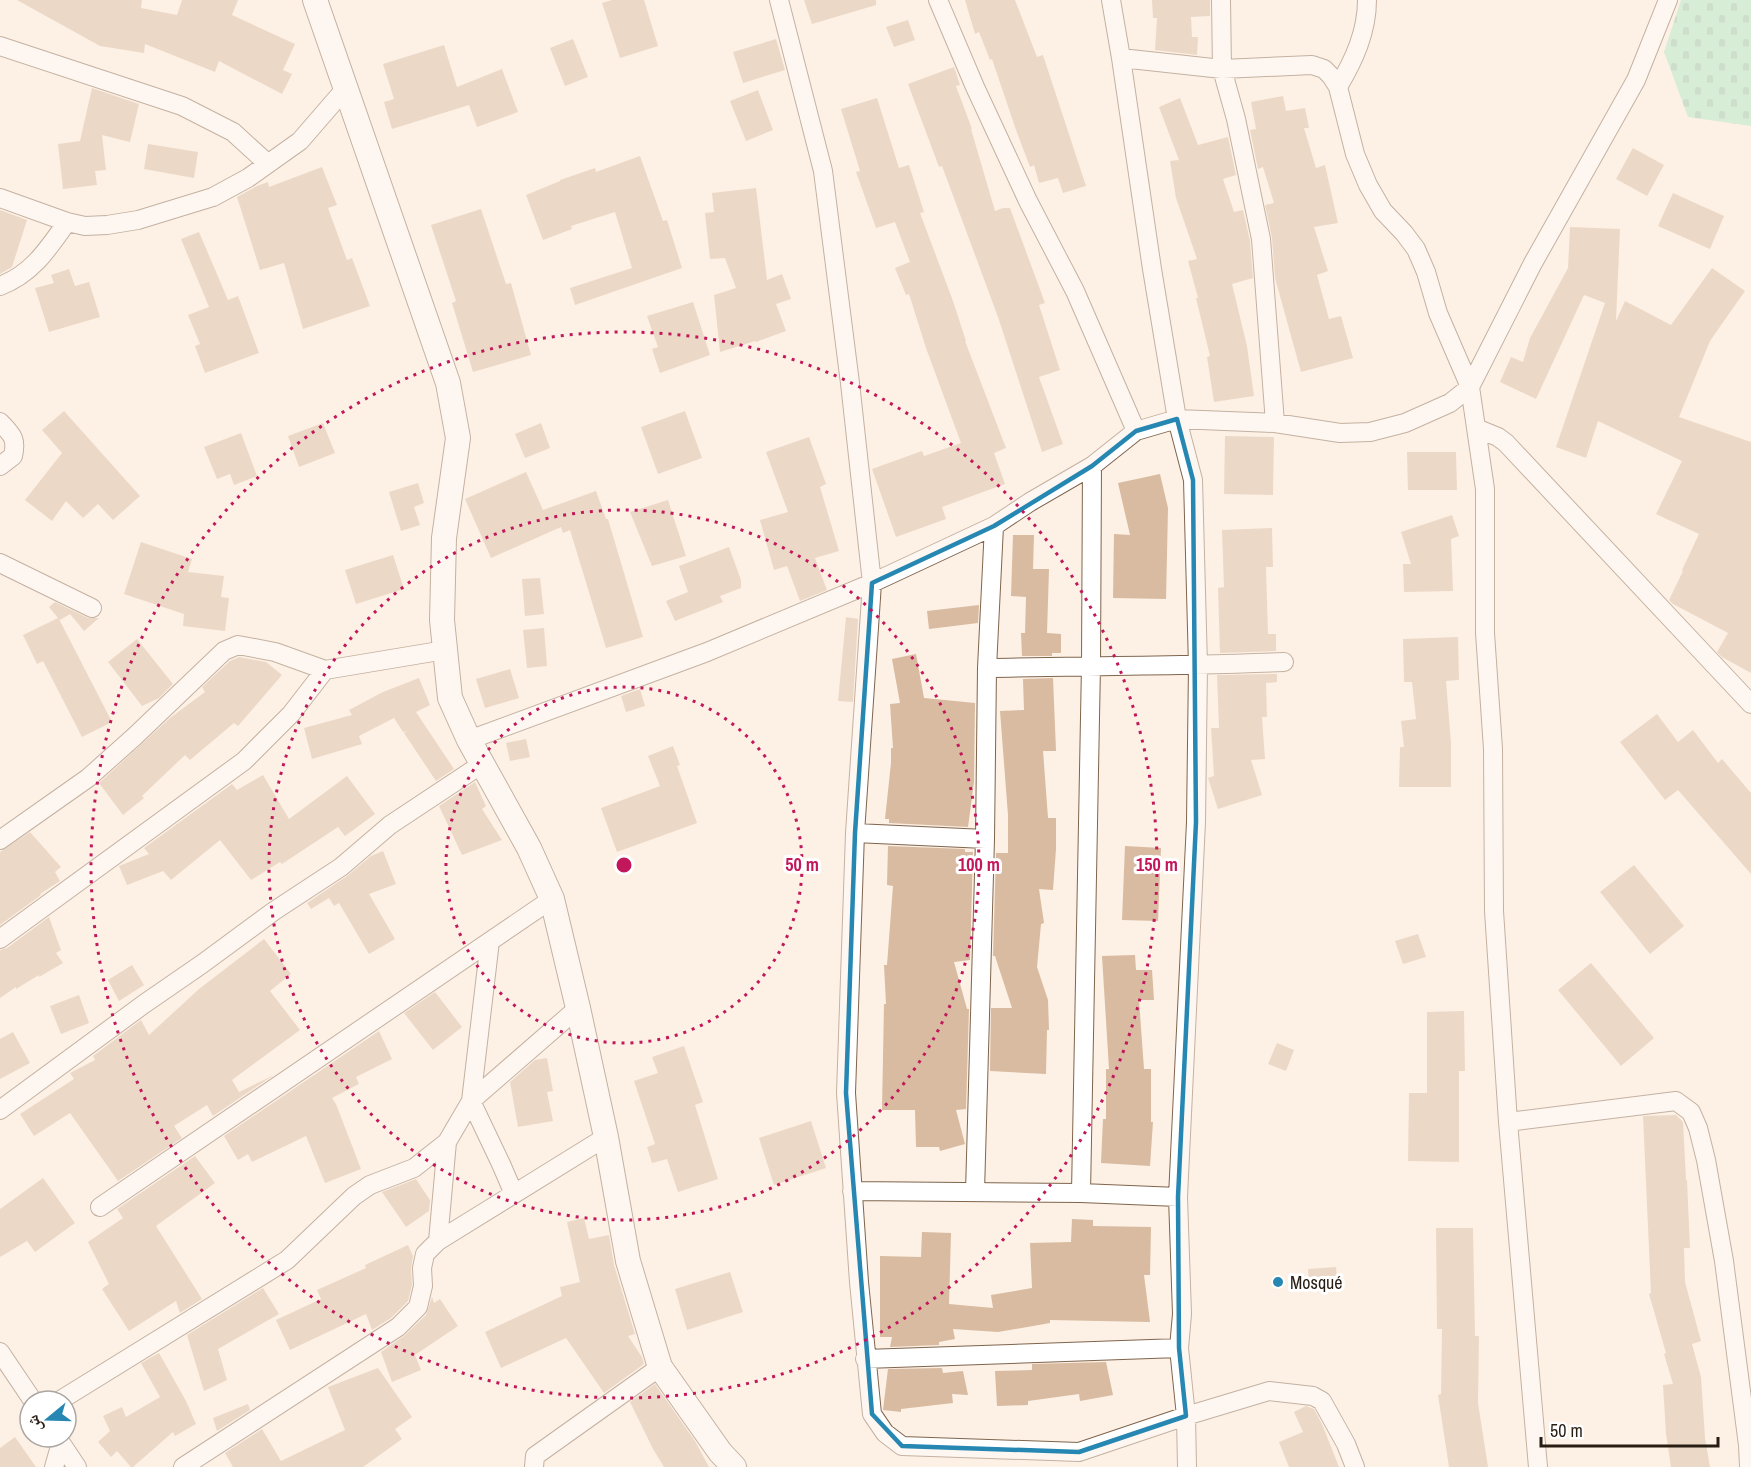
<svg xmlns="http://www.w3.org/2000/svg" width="1751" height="1467" font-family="'Archivo Narrow','Noto Naskh Arabic',sans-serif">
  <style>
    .cemetery { fill: url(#cemetery-stones) }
    .building { fill: #d8bba0 }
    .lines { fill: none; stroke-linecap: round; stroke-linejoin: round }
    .minor-casing { stroke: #7f654d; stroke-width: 20 }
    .tertiary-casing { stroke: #7f654d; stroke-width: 26 }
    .minor { stroke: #fff; stroke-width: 18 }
    .tertiary { stroke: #fff; stroke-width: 24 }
    .marked { fill: none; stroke: #2687b2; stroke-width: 4.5; stroke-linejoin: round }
    .ring { fill: none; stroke: #c2185b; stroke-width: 3; stroke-dasharray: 3 6 }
    .poi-dot { fill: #2687b2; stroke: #fff; stroke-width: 2 }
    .labels { text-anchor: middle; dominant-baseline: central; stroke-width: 6; stroke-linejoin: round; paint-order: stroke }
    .poi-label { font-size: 18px; fill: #281d13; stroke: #fff; text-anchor: start }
    .centre { fill: #c2185b; stroke: #fff; stroke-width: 3 }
    .ring-label { font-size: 18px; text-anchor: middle; font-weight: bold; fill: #c2185b; stroke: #fff; stroke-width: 6; stroke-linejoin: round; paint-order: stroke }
  </style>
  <defs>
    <pattern id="cemetery-stones" width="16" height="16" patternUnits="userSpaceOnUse" patternTransform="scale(1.5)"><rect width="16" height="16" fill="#abe9c4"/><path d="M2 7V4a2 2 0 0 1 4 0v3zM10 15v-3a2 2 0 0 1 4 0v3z" fill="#93c7a8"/></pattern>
  </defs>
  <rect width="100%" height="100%" fill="#fdf0e5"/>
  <path class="cemetery" d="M1681 0H1751V126L1688 117 1664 52Z"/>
  <path class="building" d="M17 0H142L141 8 177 15 182 0H238L232 15 295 44 283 70 292 74 282 94 219 61 215 72 145 44 144 53 100 46Z
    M612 0H644L658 46 620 58 602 3Z
    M804 0H876V5L812 24Z
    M965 0H1015L1037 57 1043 55 1086 186 1063 193 1058 178 1039 183 1034 165 1030 167 1016 130 992 59 990 60 979 32 975 34Z
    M1152 0H1210V16L1191 17 1192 37H1198L1197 55 1155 50 1157 18H1153Z
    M908 20 915 40 894 47 886 27Z
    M573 39 588 77 565 86 550 48Z
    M776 39 785 70 743 83 733 52Z
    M444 45 457 87 502 69 518 112 477 127 469 105 392 129 384 102 394 99 383 64Z
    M954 67 960 85 956 86 972 129H971L995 211 1003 208H1010L1045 303 1039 305 1060 370 1039 377 1063 444 1042 452 998 317 955 201 942 166 939 167 908 84Z
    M92 88 139 104 130 142 102 135 106 170 95 171 97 185 63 189 58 144 80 141Z
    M758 90 773 130 746 141 730 101Z
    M1283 96 1286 111 1305 108 1309 128H1304L1316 168 1325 165 1338 223 1314 227 1328 271 1317 275 1329 319 1341 316 1353 358 1301 372 1275 278 1272 238 1265 205 1274 203 1263 167 1258 169 1250 130 1256 129 1251 102Z
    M877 98 899 168 909 165 924 212 920 213 953 301 966 341H965L1006 448 994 453 1005 484 942 507 946 519 896 537 872 469 922 451 924 456 961 443 926 348 909 294 906 295 895 268 910 262 895 222 876 228 856 172 860 171 841 109Z
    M1180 98 1198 145 1228 137 1236 175 1223 179 1234 212 1243 210 1250 241 1253 278 1232 284 1247 346 1254 396 1214 402 1207 357 1210 356 1196 298H1198L1188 261 1197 259 1176 198 1170 161 1179 160 1159 107Z
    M148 144 198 152 194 178 144 169Z
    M1633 148 1664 165 1647 196 1616 179Z
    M640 156 663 221 667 220 682 268 575 305 570 288 632 268 615 212 571 226 572 229 543 240 526 195 560 181V180L595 168 596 172Z
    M322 167 337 205 328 208 347 260 352 258 370 306 303 329 284 263 260 270 237 197 257 186 268 182 269 187Z
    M756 188 767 280 782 274 791 299 776 304 786 331 756 342 755 341 720 352 714 295 736 288 725 258 710 259 705 213 714 212 712 193Z
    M1673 193 1724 216 1710 249 1658 226Z
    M481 209 506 284 511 283 531 355 473 372 452 303 456 301 431 225Z
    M0 210 27 220 12 267 0 274Z
    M1570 227 1620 229 1616 321 1625 301 1671 325 1712 268 1745 291 1710 341 1679 417 1751 442V673L1722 657 1717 652 1728 633 1673 604 1669 600 1683 571 1682 570 1699 534 1656 514 1682 461 1598 421 1586 458 1556 447 1605 303 1584 295 1536 399 1500 382 1511 357 1523 362 1530 338 1568 268Z
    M199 232 228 300 238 296 259 353 205 373 195 346 200 344 188 315 209 307 181 239Z
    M69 269 75 286 89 282 100 317 49 332 35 288 54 283 51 275Z
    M693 302 710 355 660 373 652 349 658 347 647 316Z
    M64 411 140 496 113 520 98 504 83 518 66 501 52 521 25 500 62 453 42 430Z
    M685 411 702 458 658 474 641 427Z
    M323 423 335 453 299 467 288 436Z
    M541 423 550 448 525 458 515 434Z
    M241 433 257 476 234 485 230 474 217 479 204 447Z
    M1225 436 1274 437 1273 495 1224 494Z
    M809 437 826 484 820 487 839 551 815 558 827 590 800 601 787 566 774 570 760 520 788 512 766 452Z
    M1407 452H1456L1457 490H1408Z
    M526 472 543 510 596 491 606 519H608L643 637 606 648 570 530 563 533 561 527 491 558 465 499Z
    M1160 474 1168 508 1166 599 1113 598 1114 534 1130 535 1118 483Z
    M418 483 424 503 414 507 420 525 401 531 389 492Z
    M668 500 686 556 652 566 630 512Z
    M1452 515 1459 536 1451 539 1453 591 1404 592 1403 564H1411L1401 532Z
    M1272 528 1273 567H1266L1268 634H1276V651L1220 653 1218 588 1224 587 1222 530Z
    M1013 535H1034L1033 569H1049L1047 633 1061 634V653H1052V656H1022L1021 633H1025L1026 597 1011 596Z
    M141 542 192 559 188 572 224 576 221 597 229 598 225 631 183 626 184 614 124 594Z
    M729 547 741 580V588L720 596 723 602 675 621 666 601 688 592 679 566Z
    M393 555 404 589 356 604 345 570Z
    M540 578 544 614 525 616 522 579Z
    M55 602 88 618H99L84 631 70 614 60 620 59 619 112 722 82 737 43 661 37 664 23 635 58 618 49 607Z
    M979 605 978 623 929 629 927 611Z
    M846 617 858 619 853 702 838 701Z
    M544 628 547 666 527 668 523 630Z
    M1458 637 1459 680 1446 681 1451 743V787H1399L1400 747H1404L1401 721 1416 719 1412 682H1404L1403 639Z
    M137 639 173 684 159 698 142 706 108 662Z
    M916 654 924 698 975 703 974 782 968 827 889 823V819H885L891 763V748H893L890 704 900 703 892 659Z
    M239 657 266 662 282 675 238 726 234 723 190 760 185 755 142 796 144 798 123 815 99 783 170 718 205 692 202 687 230 661Z
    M510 669 519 698 485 708 476 679Z
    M1277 674V682L1266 683 1267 717H1262L1265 759 1251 760 1262 795 1218 809 1208 778 1214 776 1211 728H1219L1217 675Z
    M419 678 430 705 416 712 454 769 436 781 404 733 407 731 403 732 394 718 359 736 362 744 312 759 304 728 352 715 349 710 383 692Z
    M1053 678 1056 751H1043L1048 818H1056V849L1053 890 1039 889 1044 923 1041 924 1037 967 1048 1000 1049 1030H1047L1046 1074 990 1071 991 1008H1012L995 956H993L996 853H1008V815L1000 711 1024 710 1023 679Z
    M640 689 645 706 626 712 621 696Z
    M1657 714 1678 742 1693 730 1718 763 1722 759 1751 793V874L1678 790 1665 800 1620 742Z
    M526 739 530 757 510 761 506 743Z
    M673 746 680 765 677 766 697 823 617 852 601 808 660 786 648 756Z
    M263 775 289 819 347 776 375 814 345 836 338 827 282 864 280 862 251 880 220 840 171 880 163 871 127 885 119 866 149 854 144 848 232 784 237 790Z
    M475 782 486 806 482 809 502 840 462 855 439 806Z
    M30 832 61 867 55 872 60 881 40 894 41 895 0 925V852Z
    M888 846 965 849V852H973L970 960 954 962 967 1009H969L966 1109 956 1110 965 1144 940 1151 939 1147H916L915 1110H882L884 1004H886L884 965H887L893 886 887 885Z
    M1125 846 1161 848 1158 921 1122 920Z
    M383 851 396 884 369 894 395 939 369 954 339 903 334 906 329 898 311 909 307 903 347 876 371 856Z
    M1634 865 1684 926 1650 954 1600 892Z
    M49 917 61 950 56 953 63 963 39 977V975L16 989V987L0 998V950L7 948Z
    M1418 934 1426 957 1403 964 1395 941Z
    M264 939 291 974 270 991 300 1030 232 1080 239 1092 274 1075 213 1116 207 1105 174 1126 182 1138 118 1181 70 1113 34 1136 20 1114 74 1079 70 1073 95 1060 93 1056 141 1020 149 1035 199 989Z
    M1135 955 1136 970H1152L1154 1000H1139L1144 1069H1151V1122H1153L1150 1166 1101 1163 1103 1119H1106V1069H1109L1102 956Z
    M1591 963 1654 1038 1621 1066 1558 990Z
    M132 965 144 985 119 1001 108 980Z
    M435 992 462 1027 433 1050 404 1013Z
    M79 995 89 1023 61 1034 50 1006Z
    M1464 1011 1465 1071H1459V1162L1408 1161 1409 1093H1427V1012Z
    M379 1031 392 1059 356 1077 359 1084 332 1098 336 1104 361 1169 325 1183 306 1136 252 1162 248 1154 238 1160 224 1136Z
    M13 1032 30 1063 0 1079V1039Z
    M1277 1043 1294 1050 1286 1071 1268 1064Z
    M684 1046 703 1102 695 1105 718 1179 678 1192 667 1159 652 1163 647 1147 655 1144 634 1081 658 1073 652 1057Z
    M547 1058 553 1091 547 1092 553 1121 518 1127 510 1082 535 1060Z
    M1676 1115 1683 1122 1686 1180H1687L1690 1248H1684L1685 1282 1701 1341 1692 1344 1701 1377 1705 1438 1710 1467H1671L1666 1434 1663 1385 1673 1384 1664 1354 1666 1353 1649 1294 1651 1293 1643 1116Z
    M811 1121 826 1168 774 1185 759 1138Z
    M195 1156 215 1183 156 1226 202 1299 180 1313 176 1301 129 1331 102 1289 109 1284 88 1242 123 1218 117 1209Z
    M43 1178 75 1223 35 1252 27 1241 0 1257V1209Z
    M416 1179 430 1200 429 1211 406 1227 382 1192Z
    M584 1218 589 1239 609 1235 614 1265 635 1334 628 1336 642 1357 644 1364 604 1393 566 1338 501 1368 485 1332 562 1296 560 1287 580 1282 567 1222Z
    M1072 1219 1093 1220V1226L1151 1227 1150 1275H1144L1150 1322 1050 1320V1323L998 1332 953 1329 955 1339 939 1342V1345L890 1347 892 1337H880V1256L921 1257 922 1232 951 1233 949 1304 993 1308 991 1295 1032 1288 1030 1243 1071 1242Z
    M1436 1228H1473L1475 1336H1479L1478 1403 1488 1467H1449L1438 1395 1441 1394 1442 1329H1437Z
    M408 1245 413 1256 411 1269 412 1285 408 1301 391 1318 372 1330 366 1314 290 1350 276 1320 321 1299 317 1290 366 1268 365 1265Z
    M1336 1267 1338 1289 1310 1291 1308 1269Z
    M730 1272 743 1312 687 1330 675 1289Z
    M263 1288 279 1314 218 1349 227 1380 204 1391 187 1335Z
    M432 1297 434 1303 440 1299 458 1326 415 1355 421 1370 392 1382 381 1352 404 1336 426 1315Z
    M159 1353 186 1401 196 1424 175 1436 173 1432 133 1467H131L117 1451 111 1457 98 1442 110 1431 103 1416 122 1407 126 1417 160 1397 141 1363Z
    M1106 1362 1113 1395 1080 1401 1079 1394 1028 1401V1405L997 1406 995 1371 1032 1370V1364Z
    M378 1368 412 1417 395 1429 402 1439 363 1467H233L225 1453 262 1429 281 1461 345 1430 328 1387Z
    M942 1368 943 1373 963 1371 968 1395 952 1394 953 1403 901 1409V1412L883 1410 888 1369Z
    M655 1384 695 1441 709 1467H664L653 1449 630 1402Z
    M248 1404 250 1410 217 1431 213 1418Z
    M1306 1406 1314 1409 1322 1424 1339 1467H1289L1279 1442 1303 1432 1294 1412Z
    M15 1437 36 1467H0V1448Z"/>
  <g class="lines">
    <g class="minor-casing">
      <path id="minor" d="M779 0 823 171 850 383 872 583 855 833 846 1093 859 1282 872 1414 885 1433 902 1446 1079 1452 1186 1416 1269 1391 1313 1396 1322 1401 1346 1444 1355 1467
        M938 0 975 87 1028 201 1075 291 1136 431 1177 419 1275 423 1340 433 1370 432 1405 423 1450 403 1470 387 1438 313 1426 272 1416 249 1404 233 1383 211 1368 185 1355 154 1338 87 1331 76 1324 69 1312 65 1222 69 1121 58
        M1111 0 1121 58 1152 269 1177 419 1193 480 1198 666 1196 822 1178 1197 1182 1314 1179 1348 1186 1416 1187 1467
        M1221 0 1222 69 1236 119 1261 239 1275 423
        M0 46 182 106 233 132 267 163
        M1338 87C1354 60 1367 32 1367 0
        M0 198 67 222 85 226 107 225 138 220 213 197 248 178 300 141 345 89
        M0 286C32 274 48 249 67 222
        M0 422C12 435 17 438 13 456L0 466
        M1476 428 1498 437 1506 443 1751 704
        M0 563 92 608
        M987 668C1086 666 1185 666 1284 662
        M469 740 707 652 872 583 994 526 1030 502 1092 466 1136 431
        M855 833 985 839
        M0 840 88 778 134 737 224 651 238 645 275 652 325 670
        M0 939 244 761 291 714 325 670 445 650
        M490 941 471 1101 501 1164 514 1194
        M0 1110 144 1004 202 964 274 911 341 867 390 825 482 764
        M1508 1122 1676 1101 1691 1112 1698 1128 1706 1160 1724 1261 1748 1445 1749 1467
        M852 1191 1081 1193 1178 1197
        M975 1192 985 839 987 668 994 526
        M1081 1193 1091 665 1092 466
        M100 1207 552 899
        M438 1241 447 1142
        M0 1352 33 1401
        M865 1359 1179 1348
        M59 1401 287 1260 354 1196 370 1185 414 1168 447 1142 471 1101 578 1008
        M57 1437 77 1467
        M54 1467 61 1443
        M183 1467 398 1327 418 1307 423 1286 422 1268 425 1254 438 1241 606 1137
        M534 1467 535 1456 660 1367
        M1538 1467 1508 1122 1494 911 1493 749 1485 633V489L1470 387 1533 263 1636 80 1668 0"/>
    </g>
    <g class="tertiary-casing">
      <path id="tertiary" d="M315 0 448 383 458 438 444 538 442 620 450 698 469 740 529 848 552 899 578 1008 606 1137 628 1261 660 1367 720 1452 734 1467"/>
    </g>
    <use href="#minor" class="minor"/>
    <use href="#tertiary" class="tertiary"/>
  </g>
  <path d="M0 0H1751V1467H0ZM1177 419 1193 480 1196 822 1178 1197 1179 1348 1186 1416 1079 1452 902 1446 872 1414 846 1093 855 833 872 583 994 526 1092 466 1136 431Z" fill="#fdf0e5" fill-opacity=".55" fill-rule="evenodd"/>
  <path class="marked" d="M1177 419 1193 480 1196 822 1178 1197 1179 1348 1186 1416 1079 1452 902 1446 872 1414 846 1093 855 833 872 583 994 526 1092 466 1136 431Z"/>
  <g class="ring">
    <circle cx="624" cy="865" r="178"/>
    <circle cx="624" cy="865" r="355"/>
    <circle cx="624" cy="865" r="533"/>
  </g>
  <circle class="poi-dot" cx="1278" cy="1282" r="6"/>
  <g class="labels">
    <g class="poi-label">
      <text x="1290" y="1282">Mosqué</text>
    </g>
  </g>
  <circle cx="624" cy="865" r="9" class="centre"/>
  <g class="ring-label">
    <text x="802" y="871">50 m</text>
    <text x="979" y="871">100 m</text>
    <text x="1157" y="871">150 m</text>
  </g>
  <g transform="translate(48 1419) rotate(251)"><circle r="28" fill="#ffffff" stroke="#a9a5a1" stroke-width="1.5"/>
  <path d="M0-4.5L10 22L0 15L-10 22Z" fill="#2687b2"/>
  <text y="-9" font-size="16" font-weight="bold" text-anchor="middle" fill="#281d13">ش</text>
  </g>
  <path d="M1541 1437v9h177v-9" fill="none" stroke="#281d13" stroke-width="3"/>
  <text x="1550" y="1437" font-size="18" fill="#281d13" stroke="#ffffff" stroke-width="4.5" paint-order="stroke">50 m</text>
</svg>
